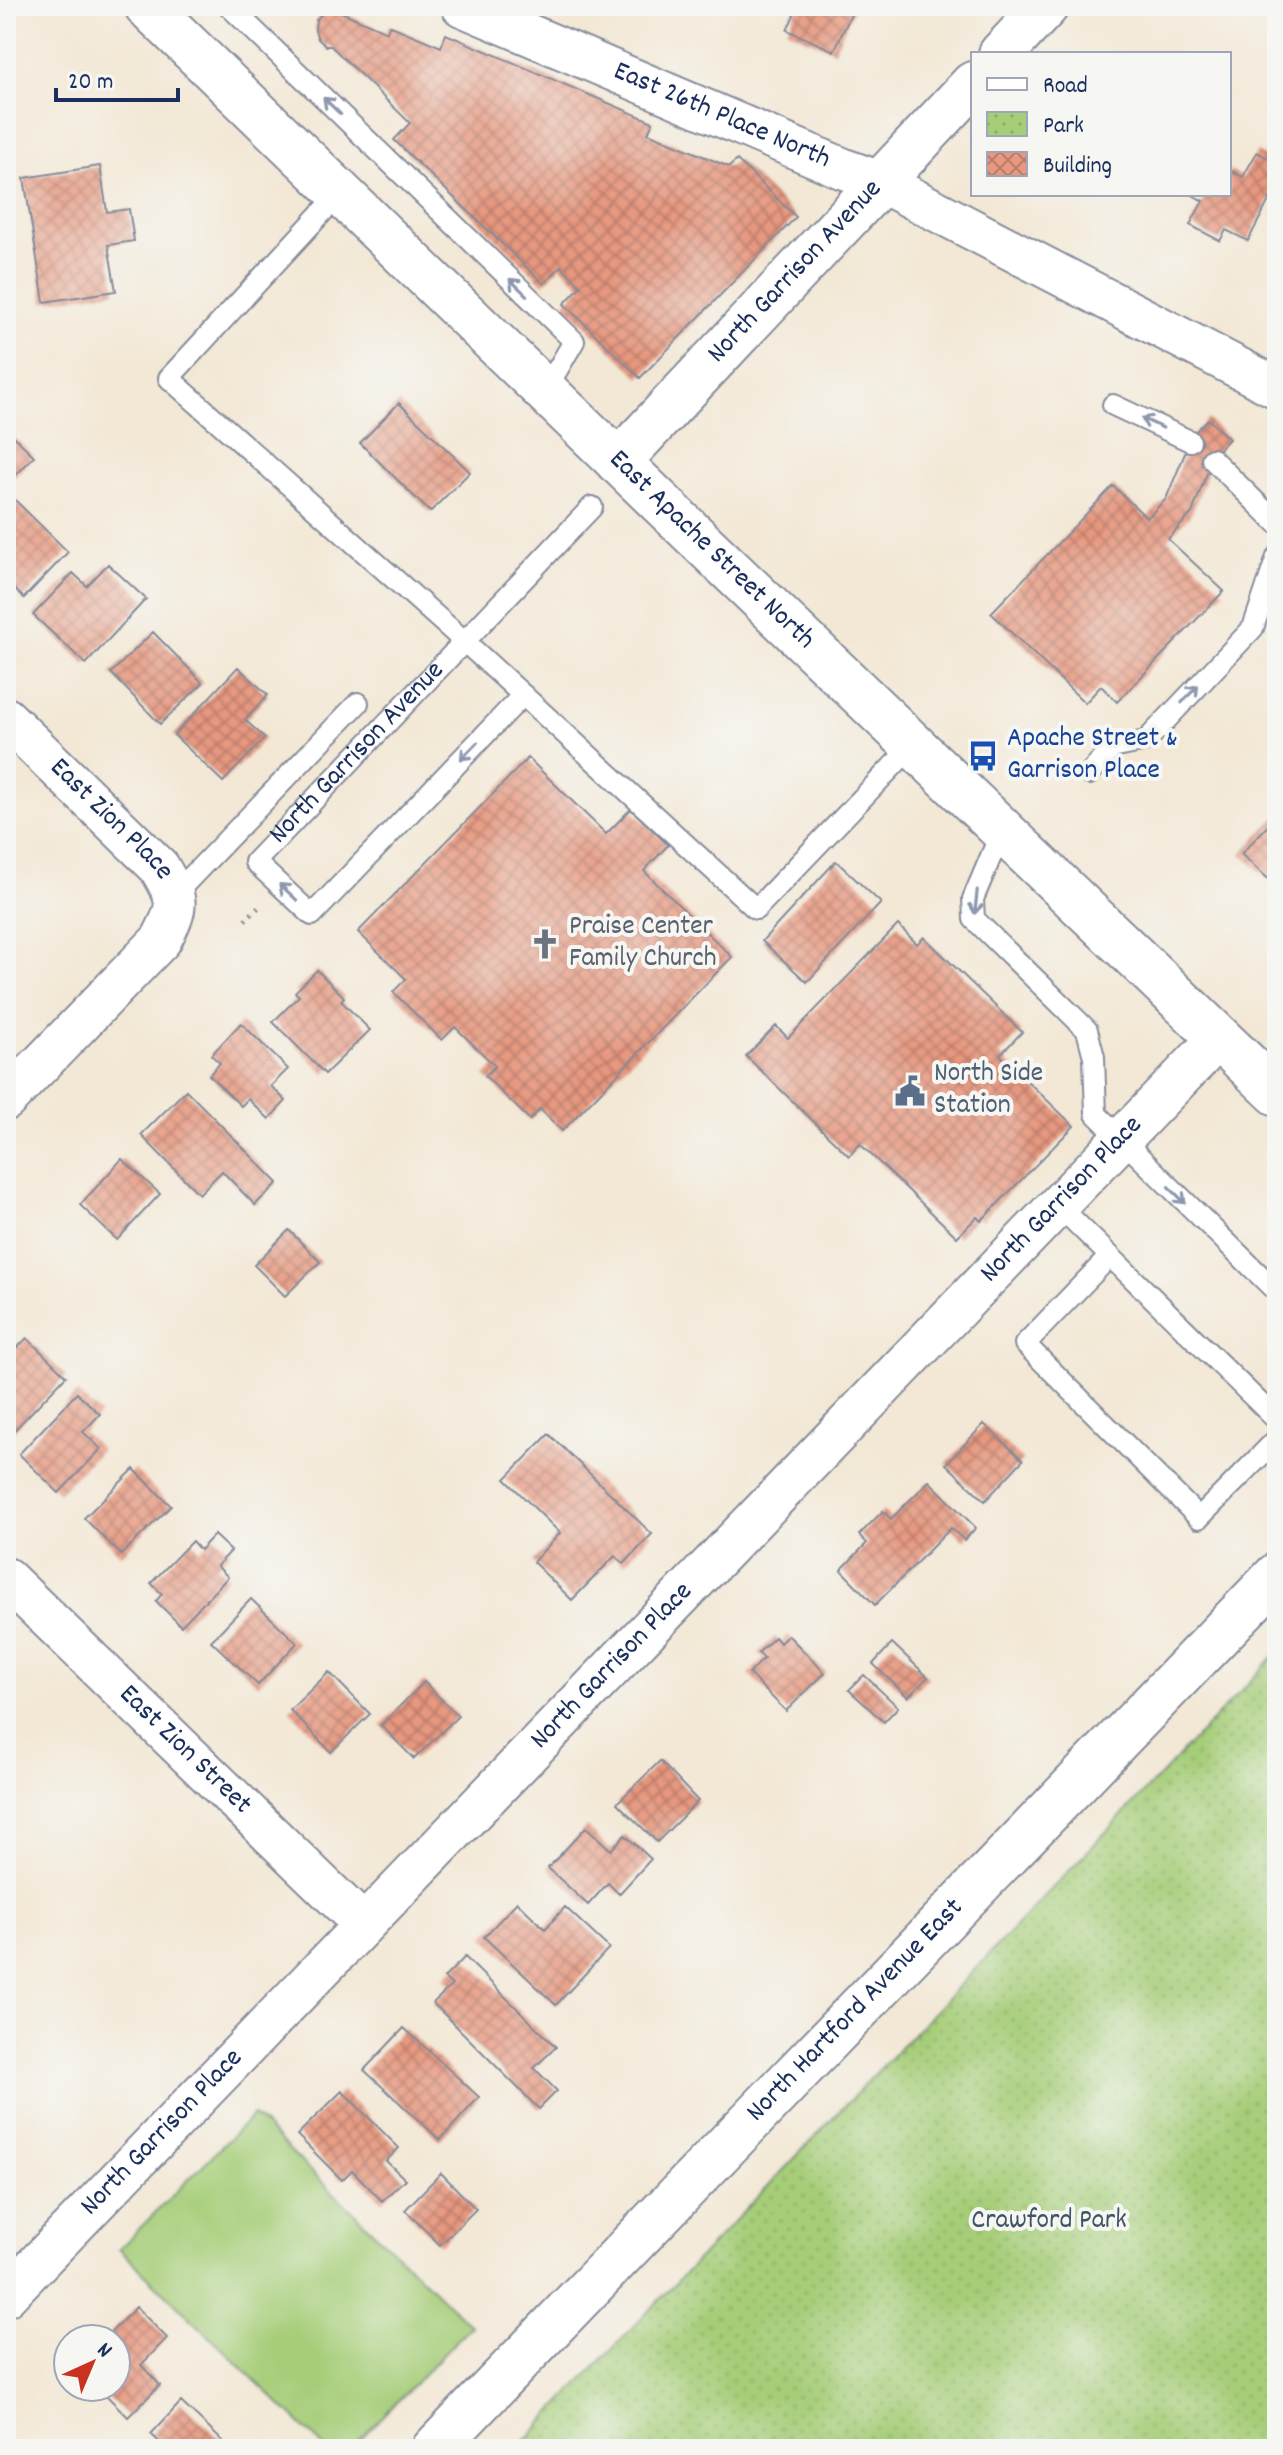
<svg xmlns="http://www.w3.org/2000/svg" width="1283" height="2455" font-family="Dekko,sans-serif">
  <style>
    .green { fill: #a6cd78; stroke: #607e6b; stroke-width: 2 }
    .park { fill: url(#park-dots); stroke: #607e6b; stroke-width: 2 }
    .building { fill: url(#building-cross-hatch) }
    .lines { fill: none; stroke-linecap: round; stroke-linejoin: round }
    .service-casing { stroke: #878c9a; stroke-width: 24 }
    .minor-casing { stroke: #878c9a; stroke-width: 44 }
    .tertiary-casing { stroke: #878c9a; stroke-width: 48 }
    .secondary-casing { stroke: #878c9a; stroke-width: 48 }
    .path { stroke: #878c9a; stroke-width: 5; stroke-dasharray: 2 6; stroke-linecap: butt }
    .service { stroke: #fff; stroke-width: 20 }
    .minor { stroke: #fff; stroke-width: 40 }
    .tertiary { stroke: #fff; stroke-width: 44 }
    .secondary { stroke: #fff; stroke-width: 44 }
    .oneway { stroke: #8d97ae }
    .labels { text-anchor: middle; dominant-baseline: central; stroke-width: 8; stroke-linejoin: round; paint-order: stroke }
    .street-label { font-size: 28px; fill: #1b2f5e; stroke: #f6f6f2 }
    .transit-label { font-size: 28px; fill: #164399; stroke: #f6f6f2; text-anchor: start }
    .worship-label { font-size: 28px; fill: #5b616d; stroke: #f6f6f2; text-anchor: start }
    .service-label { font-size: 28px; fill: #4e5e75; stroke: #f6f6f2; text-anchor: start }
    .park-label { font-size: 28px; fill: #3e5664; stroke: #f6f6f2 }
  </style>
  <defs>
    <pattern id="park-dots" width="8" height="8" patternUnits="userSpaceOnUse" patternTransform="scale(2)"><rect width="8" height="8" fill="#a6cd78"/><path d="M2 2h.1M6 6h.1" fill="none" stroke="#8eb06a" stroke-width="1.8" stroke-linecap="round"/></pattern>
    <pattern id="building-cross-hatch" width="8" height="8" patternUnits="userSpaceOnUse" patternTransform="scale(2)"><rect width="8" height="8" fill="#e7987f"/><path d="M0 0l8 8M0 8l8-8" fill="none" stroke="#ba7c6b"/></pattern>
  </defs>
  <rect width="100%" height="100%" fill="#f6f6f2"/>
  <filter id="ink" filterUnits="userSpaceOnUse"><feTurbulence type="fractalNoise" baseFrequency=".0125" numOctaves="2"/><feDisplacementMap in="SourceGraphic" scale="16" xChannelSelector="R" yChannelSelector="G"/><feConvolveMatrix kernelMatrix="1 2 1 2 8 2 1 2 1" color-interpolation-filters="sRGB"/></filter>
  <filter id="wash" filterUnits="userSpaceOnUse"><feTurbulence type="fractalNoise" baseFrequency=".006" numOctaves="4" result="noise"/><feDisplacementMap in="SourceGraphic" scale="32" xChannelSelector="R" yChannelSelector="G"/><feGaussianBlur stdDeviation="1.8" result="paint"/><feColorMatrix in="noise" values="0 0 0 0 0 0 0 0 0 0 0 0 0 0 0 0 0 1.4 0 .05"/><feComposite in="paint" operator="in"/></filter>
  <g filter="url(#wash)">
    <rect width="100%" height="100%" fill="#f3e8d6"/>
    <path class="green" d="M253 2115 471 2326 351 2449H326L119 2249Z"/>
    <path class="park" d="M1277 1653V2449H517Z"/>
    <g id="blocks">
      <path class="building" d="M798 6H855L834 51 787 30Z
        M332 8 387 32 389 25 441 47 446 34 653 122 648 133 729 167 737 160 796 217 640 378 564 304 581 286 561 266 544 284 394 140 410 123 331 46H326L318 39 315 30 316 20 323 12Z
        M1257 152 1277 163V185L1248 241 1226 230 1220 241 1190 225 1203 201 1191 194H1229V170L1243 177Z
        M100 166 107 212 129 209 134 241 108 245 116 291 44 302 24 178Z
        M399 403 470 472 430 512 360 443Z
        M1208 419 1229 439 1214 454 1192 513 1168 539 1224 591 1117 702 1101 686 1085 703 991 613 1113 486 1147 518 1166 499 1193 434Z
        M6 429 34 456 6 486Z
        M14 499 68 552 24 598 6 581V553L10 549 6 546V506Z
        M108 564 146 599 86 664 33 615 73 573 87 586Z
        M153 632 203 683 160 724 111 673Z
        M238 667 268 695 245 720 265 738 223 782 174 735Z
        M528 758 606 834 631 809 668 845 644 871 732 957 562 1131 540 1109 530 1120 485 1076 495 1066 455 1027 442 1040 393 992 406 979 358 932Z
        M1277 816V887L1241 854Z
        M836 861 881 903 807 982 762 941Z
        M898 925 917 944 924 937 1022 1032 1000 1055 1074 1126 981 1221 977 1217 957 1237 860 1144 849 1156 746 1056 776 1026 788 1038Z
        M317 970 344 997 341 1001 370 1030 325 1074 273 1022 299 996 295 992Z
        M241 1023 288 1069 271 1086 286 1101 269 1119 248 1099 241 1106 209 1075 220 1063 211 1055Z
        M186 1090 278 1183 255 1205 222 1171 199 1194 141 1135Z
        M122 1159 160 1194 117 1240 80 1205Z
        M289 1230 320 1262 285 1296 254 1265Z
        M27 1338 66 1376 6 1439V1359Z
        M77 1393 100 1414 83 1432 101 1449 59 1493 19 1454Z
        M984 1424 1023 1460 985 1501 946 1464Z
        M549 1434 652 1534 624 1564 615 1556 572 1600 533 1562 560 1533 505 1479Z
        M134 1469 171 1506 121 1555 84 1518Z
        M929 1481 976 1528 964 1540 951 1528 875 1605 841 1570 867 1543 859 1535 883 1511 891 1519Z
        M214 1535 231 1551 217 1566 228 1577 181 1626 156 1601 162 1594 151 1583 192 1541 200 1550Z
        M251 1599 297 1643 258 1685 211 1641Z
        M788 1635 825 1673 786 1711 749 1674 764 1658 758 1653 775 1637 780 1643Z
        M892 1643 928 1677 908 1697 873 1664Z
        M329 1672 370 1714 331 1752 290 1710Z
        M864 1675 898 1707 884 1722 849 1690Z
        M424 1682 458 1716 414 1759 381 1725Z
        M660 1761 698 1801 657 1842 617 1803Z
        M586 1827 611 1850 625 1835 651 1859 619 1894 608 1883 588 1905 548 1868Z
        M517 1902 545 1929 565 1907 609 1948 556 2005 484 1937Z
        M465 1957 556 2047 534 2068 557 2091 539 2109 433 2003 452 1985 444 1978Z
        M404 2028 479 2097 440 2140 364 2070Z
        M342 2091 399 2148 386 2161 405 2179 382 2201 352 2170 342 2180 297 2135Z
        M441 2173 476 2209 440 2245 405 2210Z
        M136 2307 167 2338 141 2365 160 2385 128 2417 98 2387H116V2339H104Z
        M181 2402 231 2449H166L151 2434Z"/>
    </g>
  </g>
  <g filter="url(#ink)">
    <use href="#blocks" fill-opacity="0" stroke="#878c9a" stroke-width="2"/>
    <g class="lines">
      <g class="service-casing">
        <g id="service">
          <path d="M229 6 574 341 545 391"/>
          <path d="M341 192 169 378 464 641 756 909 913 745"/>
          <path d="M1113 405 1190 441"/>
          <path d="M1212 459 1277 523"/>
          <path id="s1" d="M523 695 312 915 255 862 592 507"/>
          <path d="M1089 774 1112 748 1146 741 1253 628 1277 557"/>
          <path d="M1002 830 973 899 974 919 1087 1030 1094 1057 1096 1114 1277 1292"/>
          <path d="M175 894 358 703"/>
          <path d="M1059 1206 1277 1420"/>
          <path d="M1110 1256 1025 1344 1199 1518 1277 1439"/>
        </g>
      </g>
      <g class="minor-casing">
        <g id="minor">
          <path id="s2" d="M462 6 844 169 881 182 1277 388"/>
          <path id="s3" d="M6 718 159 867C179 901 180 904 161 940L6 1100"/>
          <path id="s4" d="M6 1578 363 1924"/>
          <path id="s5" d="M6 2296 1219 1038"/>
        </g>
      </g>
      <g class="tertiary-casing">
        <g id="tertiary">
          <path d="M1001 54 1046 6"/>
          <path id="s6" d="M618 462 973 84"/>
          <path id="s7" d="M434 2449 1277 1575"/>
        </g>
      </g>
      <g class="secondary-casing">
        <g id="secondary">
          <path id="s8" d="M147 6 696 537 1277 1093"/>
        </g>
      </g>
      <path class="path" d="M245 920 259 907"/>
      <use href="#service" class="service"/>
      <use href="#minor" class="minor"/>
      <use href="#tertiary" class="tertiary"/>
      <use href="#secondary" class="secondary"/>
    </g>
    <defs><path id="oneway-shaft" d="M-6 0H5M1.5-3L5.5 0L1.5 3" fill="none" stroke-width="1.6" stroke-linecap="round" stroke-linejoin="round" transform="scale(2)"/></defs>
    <g class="oneway">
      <use href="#oneway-shaft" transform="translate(332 106) rotate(-136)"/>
      <use href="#oneway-shaft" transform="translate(518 287) rotate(-136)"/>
      <use href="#oneway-shaft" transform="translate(1152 423) rotate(-155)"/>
      <use href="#oneway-shaft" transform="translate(1190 694) rotate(-47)"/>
      <use href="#oneway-shaft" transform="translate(469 751) rotate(134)"/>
      <use href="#oneway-shaft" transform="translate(288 892) rotate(-137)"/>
      <use href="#oneway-shaft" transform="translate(976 902) rotate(96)"/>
      <use href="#oneway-shaft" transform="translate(1177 1195) rotate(44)"/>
    </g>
  </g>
  <defs>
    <g id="bus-bare" transform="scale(2.4)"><path d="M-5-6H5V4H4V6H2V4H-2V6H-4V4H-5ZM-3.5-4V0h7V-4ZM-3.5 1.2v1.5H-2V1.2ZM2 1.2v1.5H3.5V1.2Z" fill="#1a4fb4" stroke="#f6f6f2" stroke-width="2.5" paint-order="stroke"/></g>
    <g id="church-bare" transform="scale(2.4)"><path d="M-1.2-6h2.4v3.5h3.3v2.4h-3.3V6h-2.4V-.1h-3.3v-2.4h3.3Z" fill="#6b7280" stroke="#f6f6f2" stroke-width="2.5" paint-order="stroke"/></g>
    <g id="civic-bare" transform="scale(2.4)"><path d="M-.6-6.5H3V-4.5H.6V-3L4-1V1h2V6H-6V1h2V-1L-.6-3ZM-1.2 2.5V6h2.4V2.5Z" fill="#5c6f8a" stroke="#f6f6f2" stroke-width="2.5" paint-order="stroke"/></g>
  </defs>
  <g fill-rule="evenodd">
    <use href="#bus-bare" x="983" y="756"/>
    <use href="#church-bare" x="545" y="944"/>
    <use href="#civic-bare" x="910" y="1091"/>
  </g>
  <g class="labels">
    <g class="street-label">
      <text stroke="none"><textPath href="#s2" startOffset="282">East 26th Place North</textPath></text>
      <text stroke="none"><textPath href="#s6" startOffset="260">North Garrison Avenue</textPath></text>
      <text stroke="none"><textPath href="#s8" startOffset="784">East Apache Street North</textPath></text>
      <text stroke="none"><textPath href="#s1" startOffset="532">North Garrison Avenue</textPath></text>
      <text stroke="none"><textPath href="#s3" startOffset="146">East Zion Place</textPath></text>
      <text stroke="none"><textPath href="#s5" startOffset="1522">North Garrison Place</textPath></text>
      <text stroke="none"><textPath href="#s5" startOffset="874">North Garrison Place</textPath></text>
      <text stroke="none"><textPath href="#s4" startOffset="248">East Zion Street</textPath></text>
      <text stroke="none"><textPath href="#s7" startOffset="608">North Hartford Avenue East</textPath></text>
      <text stroke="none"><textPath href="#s5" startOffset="226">North Garrison Place</textPath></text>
    </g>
    <g class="transit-label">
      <text x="1007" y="740">Apache Street &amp;<tspan x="1007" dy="32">Garrison Place</tspan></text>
    </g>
    <g class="worship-label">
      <text x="569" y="928">Praise Center<tspan x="569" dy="32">Family Church</tspan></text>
    </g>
    <g class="service-label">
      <text x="934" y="1075">North Side<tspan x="934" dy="32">Station</tspan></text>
    </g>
    <g class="park-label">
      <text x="1049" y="2222">Crawford Park</text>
    </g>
  </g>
  <rect width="1283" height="2455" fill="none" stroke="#f6f6f2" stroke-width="32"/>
  <rect x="971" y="52" width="260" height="144" fill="#f6f6f2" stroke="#9ea6b7" stroke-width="2"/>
  <rect x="987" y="78" width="40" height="12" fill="#ffffff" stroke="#9ea6b7" stroke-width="2"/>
  <text x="1043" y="92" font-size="24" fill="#1b2f5e">Road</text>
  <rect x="987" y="112" width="40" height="24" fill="url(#park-dots)" stroke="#9ea6b7" stroke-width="2"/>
  <text x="1043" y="132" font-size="24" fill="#1b2f5e">Park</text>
  <rect x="987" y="152" width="40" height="24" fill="url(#building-cross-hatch)" stroke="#9ea6b7" stroke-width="2"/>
  <text x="1043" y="172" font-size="24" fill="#1b2f5e">Building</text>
  <g transform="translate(92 2363) rotate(44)"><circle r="38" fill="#f6f6f2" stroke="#9ea6b7" stroke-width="2"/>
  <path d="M0-6L14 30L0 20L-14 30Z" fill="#c8321e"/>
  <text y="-12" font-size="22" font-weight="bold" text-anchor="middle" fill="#1b2f5e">N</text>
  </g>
  <path d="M56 88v12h122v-12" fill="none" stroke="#1b2f5e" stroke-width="4"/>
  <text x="68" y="88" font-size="24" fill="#1b2f5e" stroke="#f6f6f2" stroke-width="6" paint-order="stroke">20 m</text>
</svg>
